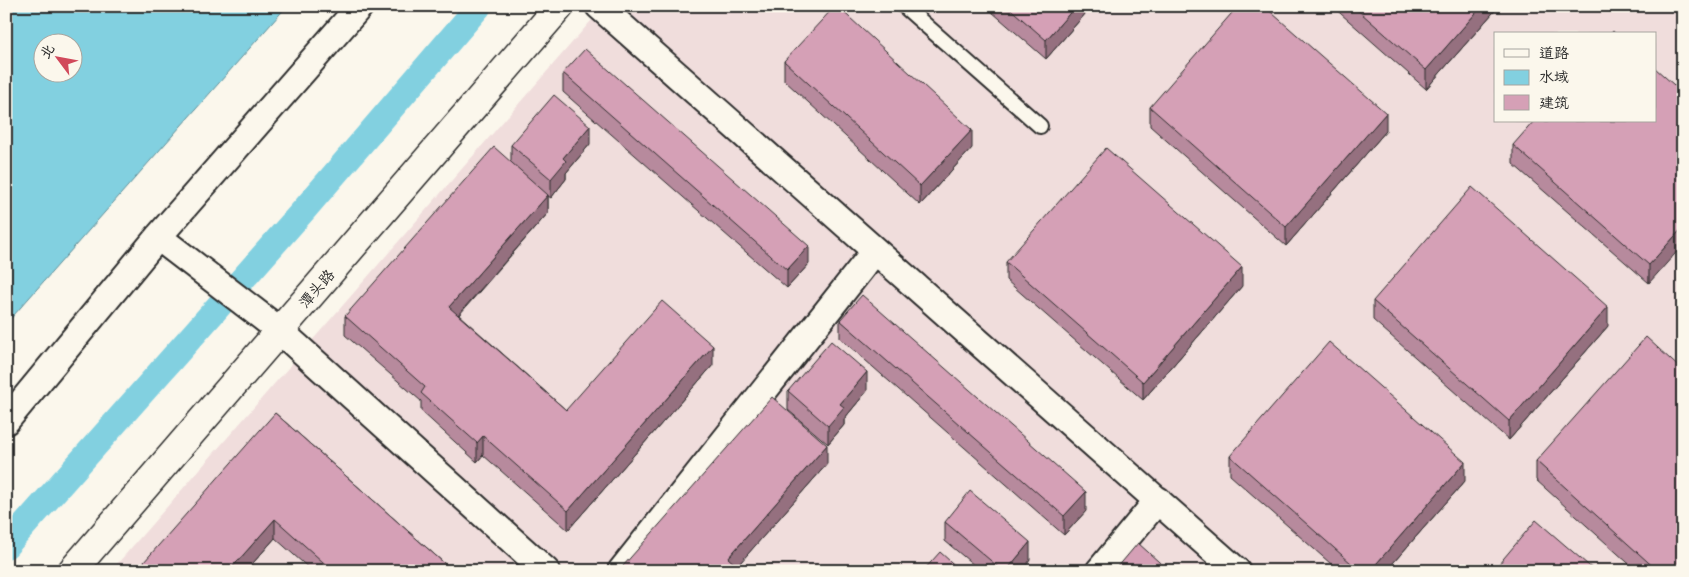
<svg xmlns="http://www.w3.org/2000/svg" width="1689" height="577" font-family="Mali,'LXGW WenKai TC',sans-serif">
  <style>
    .built { fill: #f0dddc; fill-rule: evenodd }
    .water { fill: #82d0e0; stroke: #5f8e98; fill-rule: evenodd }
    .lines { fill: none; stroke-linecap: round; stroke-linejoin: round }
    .canal { stroke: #82d0e0; stroke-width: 26 }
    .lane-casing { stroke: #2b2b2b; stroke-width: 18 }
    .street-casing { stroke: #2b2b2b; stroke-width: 30 }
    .secondary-casing { stroke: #2b2b2b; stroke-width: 31 }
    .lane { stroke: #fbf7ec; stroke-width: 14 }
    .street { stroke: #fbf7ec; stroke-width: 26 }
    .secondary { stroke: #fbf7ec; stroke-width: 28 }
    .wall { fill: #b78a9d; stroke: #2b2b2b }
    .shaded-wall { fill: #95707f; stroke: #2b2b2b }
    .building { fill: #d5a0b6; stroke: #2b2b2b }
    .labels { text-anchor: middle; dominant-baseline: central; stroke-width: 4; stroke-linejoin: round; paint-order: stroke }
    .street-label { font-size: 15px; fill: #2b2b2b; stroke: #fbf7ec }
  </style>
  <rect width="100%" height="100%" fill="#fbf7ec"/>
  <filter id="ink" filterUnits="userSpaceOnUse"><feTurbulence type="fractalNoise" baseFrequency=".02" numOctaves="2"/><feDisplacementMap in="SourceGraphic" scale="10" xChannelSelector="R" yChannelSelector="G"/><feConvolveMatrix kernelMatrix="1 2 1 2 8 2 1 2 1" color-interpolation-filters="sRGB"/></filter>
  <g filter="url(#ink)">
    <path class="built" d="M604 6H1683V571H111ZM1495 34H1655V121H1495Z"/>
    <path class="water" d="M6 6H287L6 324ZM42 42H72V72H42Z"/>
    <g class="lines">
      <path class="canal" d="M6 546 303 211 479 6"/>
      <g class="lane-casing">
        <path id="lane" d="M904 6 1040 126"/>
      </g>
      <g class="street-casing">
        <path id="street" d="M599 6 1237 571
          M158 237 279 330 546 571
          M6 421 158 237 360 6
          M621 571 875 251
          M1099 571 1158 500"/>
      </g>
      <g class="secondary-casing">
        <path id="secondary" d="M72 571 560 6"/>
      </g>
      <use href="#lane" class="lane"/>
      <use href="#street" class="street"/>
      <use href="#secondary" class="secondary"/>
    </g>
    <path class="wall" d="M992 6H1092L1046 59 992 12Z
      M1332 6H1499L1426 89Z
      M784 61 972 148 920 205 784 80Z
      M563 73 809 264 787 288 563 92Z
      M1150 107 1386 131 1286 246 1150 126Z
      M1655 121 1649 283 1513 164V145Z
      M590 144 566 173V179L551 198 548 196V213L459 315 566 410 713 365 568 530 483 455 477 462 421 411V401L345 335V316L511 161V145Z
      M1006 262 1242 286 1143 400 1006 280Z
      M1373 301 1608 326 1509 440 1373 320Z
      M840 320 1086 511 1064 535 840 338Z
      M788 391H867L844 419V425L828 444 788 410Z
      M275 413 453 571H312L275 538 246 571Z
      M1230 456 1465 481 1386 571H1339L1230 475Z
      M1536 461 1683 571H1637L1536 480Z
      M827 464 737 566 743 571H623V566Z
      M945 522 1030 560 1022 571H981L945 541Z"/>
    <path class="shaded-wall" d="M1076 6H1092L1046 59V40Z
      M1482 6H1499L1426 89V70Z
      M1386 113V131L1286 246V227Z
      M590 126V144L566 173V179L551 198V179L563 158Z
      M972 130V148L920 205V186Z
      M548 195V213L449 325V307Z
      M1683 227V245L1649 283V265Z
      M809 246V264L787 288V270Z
      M1242 267V286L1143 400V382Z
      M1608 307V326L1509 440V421Z
      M713 346V365L568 530V511Z
      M867 372V391L844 419V425L828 444V426L840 404Z
      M483 436V455L477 462V443Z
      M827 445V464L733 571 728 558Z
      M1465 462V481L1386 571H1370Z
      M1086 492V511L1064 535V516Z
      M275 519V538L246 571H229Z
      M1030 542V560L1022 571H1006Z"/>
    <path class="building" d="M835 6H837L972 130 920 186 784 61Z
      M1007 6H1076L1046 40Z
      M1238 6H1264L1386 113 1286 227 1150 107Z
      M1353 6H1482L1426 70Z
      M1613 31 1616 34H1610Z
      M585 49 809 246 787 270 563 73Z
      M1655 68 1683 93V227L1649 265 1513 145 1534 121H1655Z
      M554 95 590 126 563 158 566 161 551 179 511 145Z
      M494 147 548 195 449 307 566 410 662 301 713 346 568 511 483 436 477 443 421 393 425 387 345 316Z
      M1106 148 1242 267 1143 382 1006 262Z
      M1472 187 1608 307 1509 421 1373 301Z
      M862 295 1086 492 1064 516 840 320Z
      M1646 337 1683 371V571H1658L1536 461Z
      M831 341 867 372 840 404 844 407 828 426 788 391Z
      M1329 342 1465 462 1370 571H1360L1230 456Z
      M772 397 827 445 728 558 743 571H628L623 566Z
      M275 413 453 571H333L275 519 229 571H136Z
      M970 491 1030 542 1006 571H1003L945 522Z
      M1536 520 1595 571H1493Z
      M1138 543 1169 571H1120L1117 568Z
      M940 552 961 571H923Z"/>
  </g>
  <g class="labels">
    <g class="street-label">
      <text transform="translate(316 288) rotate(-49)">潭头路</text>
    </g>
  </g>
  <rect width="1689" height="577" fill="none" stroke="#fbf7ec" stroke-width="25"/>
  <rect x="12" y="12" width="1664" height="552" fill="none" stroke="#2b2b2b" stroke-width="2" filter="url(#ink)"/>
  <rect x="1494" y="32" width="162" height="90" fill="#fbf7ec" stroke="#a8a59f"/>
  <rect x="1504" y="49" width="25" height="8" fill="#fbf7ec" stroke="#a8a59f"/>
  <text x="1539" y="58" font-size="15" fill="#2b2b2b">道路</text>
  <rect x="1504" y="70" width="25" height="15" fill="#82d0e0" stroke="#a8a59f"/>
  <text x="1539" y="82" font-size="15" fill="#2b2b2b">水域</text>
  <rect x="1504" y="95" width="25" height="15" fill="#d5a0b6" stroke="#a8a59f"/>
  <text x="1539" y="108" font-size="15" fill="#2b2b2b">建筑</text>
  <g transform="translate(58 58) rotate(302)"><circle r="24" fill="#fbf7ec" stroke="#a8a59f"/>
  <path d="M0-4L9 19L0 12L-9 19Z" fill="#d1495b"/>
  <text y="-8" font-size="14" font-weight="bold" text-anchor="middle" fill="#2b2b2b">北</text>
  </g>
</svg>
